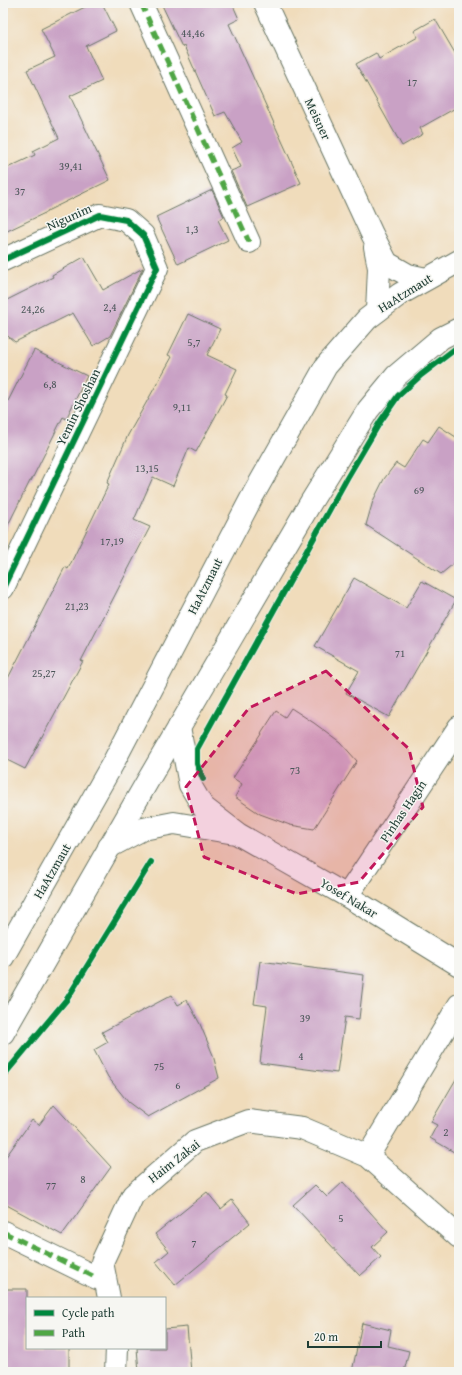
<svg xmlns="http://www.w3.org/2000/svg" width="462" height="1375" font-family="'Gentium Book Plus',serif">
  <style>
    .building { fill: #c9a1c5 }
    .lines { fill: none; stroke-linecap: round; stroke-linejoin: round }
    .minor-casing { stroke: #687563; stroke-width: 24 }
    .major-casing { stroke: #687563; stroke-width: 24 }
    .minor { stroke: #fff; stroke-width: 22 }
    .major { stroke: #fff; stroke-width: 22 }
    .quiet { stroke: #4fa644; stroke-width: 5; stroke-dasharray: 10 5; stroke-linecap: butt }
    .cycleway-casing { stroke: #f6f6f2; stroke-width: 8 }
    .cycleway { stroke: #00873e; stroke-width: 6 }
    .marked { fill: #c2185b; fill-opacity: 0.2; stroke: #c2185b; stroke-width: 3; stroke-dasharray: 8 5; stroke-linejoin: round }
    .labels { text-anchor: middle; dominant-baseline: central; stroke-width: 3; stroke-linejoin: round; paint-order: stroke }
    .number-label { font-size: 11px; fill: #4a5658 }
    .street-label { font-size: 13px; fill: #1f3d34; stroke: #f6f6f2 }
  </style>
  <rect width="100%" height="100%" fill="#f6f6f2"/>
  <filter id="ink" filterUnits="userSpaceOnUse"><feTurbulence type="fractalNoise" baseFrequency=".025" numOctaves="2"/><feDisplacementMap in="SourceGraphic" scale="8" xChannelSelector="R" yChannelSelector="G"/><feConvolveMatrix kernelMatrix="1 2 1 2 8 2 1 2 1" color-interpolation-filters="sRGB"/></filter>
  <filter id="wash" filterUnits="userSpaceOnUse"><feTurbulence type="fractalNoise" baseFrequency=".012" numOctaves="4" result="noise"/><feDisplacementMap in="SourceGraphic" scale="16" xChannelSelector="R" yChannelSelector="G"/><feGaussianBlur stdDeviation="0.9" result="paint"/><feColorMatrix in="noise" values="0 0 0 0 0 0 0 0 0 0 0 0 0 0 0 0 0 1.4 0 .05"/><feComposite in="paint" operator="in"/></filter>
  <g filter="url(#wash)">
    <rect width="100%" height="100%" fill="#f0dcbb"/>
    <g id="blocks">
      <path class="building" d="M93 3H102L116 31 86 46 102 81 70 96 110 180 47 211V212L3 233V170L35 155 33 151 59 138 27 70 55 57 41 29Z
        M161 3H232L239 19 229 24 301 183 247 207 231 171 241 167 232 148 242 142 225 112 215 116 184 46 182 47Z
        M435 19 459 60V106L420 128 423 134 402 146 356 64 376 53 379 59 418 37 414 31Z
        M212 190 224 217 218 220 228 240 178 264 156 217Z
        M84 257 103 290 143 268 110 336 93 346 73 313 15 342 3 332V302L53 277 52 275Z
        M188 314 220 329 207 355 237 369 225 394 227 395 196 452 189 448 173 486 153 477 134 520 150 527 81 661H83L25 769 3 758V688L65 567 68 569 109 484 107 483 128 435 172 357 168 355Z
        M34 350 87 376 66 419 63 417 31 481H30L3 535V411Z
        M439 426 459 439V559L441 574 366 525 373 501 384 479 396 463 404 468 423 439 428 442Z
        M354 578 406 608 422 581 456 600 389 717 346 693 359 671 315 646Z
        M291 708 314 723 341 743 357 761 314 829 290 825 260 814 235 797 242 784 233 778 262 734H261L276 711 285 717Z
        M260 961 364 975 359 1019 345 1017 337 1073 260 1063 267 1006 254 1004Z
        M172 995 178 1005 187 1000 200 1024 213 1055 219 1078 148 1117 128 1102 108 1077 94 1050 108 1042 102 1032Z
        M459 1074V1155L430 1138 437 1125 431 1122Z
        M54 1105 111 1167 62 1235 3 1203V1161L32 1120 39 1125Z
        M343 1182 388 1232 372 1247 381 1257 360 1276 293 1205 315 1185 327 1197Z
        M207 1192 221 1209 232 1200 250 1223 175 1285 156 1262 169 1251 155 1234Z
        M3 1289H27V1348H69V1372H3Z
        M362 1323 391 1330 388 1346 409 1351 404 1372H352Z
        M187 1327 191 1372H139L137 1348H165V1329Z"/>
    </g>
  </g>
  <g filter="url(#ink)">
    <use href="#blocks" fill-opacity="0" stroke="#687563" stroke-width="1"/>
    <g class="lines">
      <g class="minor-casing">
        <path id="minor" d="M141 3 249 242
          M265 3 372 234 387 263 408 275 426 279
          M375 247 379 268 377 311
          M3 260 100 215 126 220 143 235 157 268 3 588
          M179 727 190 785 203 807 238 834 347 896 459 965
          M109 847 143 829 174 823 235 833
          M347 896 459 727
          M368 1156 459 1005
          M3 1232 97 1278
          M109 1298 102 1262 133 1195 195 1141 248 1121 302 1128 368 1156 459 1237
          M116 1372 117 1348"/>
      </g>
      <g class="major-casing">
        <path id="major" d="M3 957 113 763 253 495 326 366 367 319 400 294 459 261
          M3 1033 147 782 311 502 368 410 396 376 441 338 459 329"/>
      </g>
      <use href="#minor" class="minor"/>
      <use href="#major" class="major"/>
      <path class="quiet" d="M141 3 249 242
        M3 1232 97 1278"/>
      <g class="cycleway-casing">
        <path id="cycleway" d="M3 260 100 215 126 220 143 235 157 268 3 588
          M203 779 197 764V749L347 478 380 422 398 396 421 375 459 346
          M3 1076 67 999 151 862"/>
      </g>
      <use href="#cycleway" class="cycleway"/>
    </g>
  </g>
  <path class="marked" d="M326 671 409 749 423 807 359 882 297 894 204 857 186 787 249 708Z"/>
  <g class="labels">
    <g class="number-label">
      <text x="193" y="33">44,46</text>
      <text x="412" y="82">17</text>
      <text x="71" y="166">39,41</text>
      <text x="20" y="191">37</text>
      <text x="192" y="229">1,3</text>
      <text x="110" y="307">2,4</text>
      <text x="33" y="309">24,26</text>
      <text x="194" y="342">5,7</text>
      <text x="50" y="384">6,8</text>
      <text x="182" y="407">9,11</text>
      <text x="147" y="468">13,15</text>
      <text x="419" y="490">69</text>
      <text x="112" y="541">17,19</text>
      <text x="77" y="606">21,23</text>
      <text x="400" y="653">71</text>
      <text x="44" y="673">25,27</text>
      <text x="295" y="770">73</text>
      <text x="305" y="1018">39</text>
      <text x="301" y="1056">4</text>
      <text x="159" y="1066">75</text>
      <text x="178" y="1085">6</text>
      <text x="446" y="1132">2</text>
      <text x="83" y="1179">8</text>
      <text x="51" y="1185">77</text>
      <text x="341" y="1218">5</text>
      <text x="194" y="1243">7</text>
    </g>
    <g class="street-label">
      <text transform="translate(318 119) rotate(65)">Meisner</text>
      <text transform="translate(69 217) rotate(-24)">Nigunim</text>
      <text transform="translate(405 293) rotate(-32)">HaAtzmaut</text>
      <text transform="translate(78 407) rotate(-64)">Yemin Shoshan</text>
      <text transform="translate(205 586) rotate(-63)">HaAtzmaut</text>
      <text transform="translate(403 811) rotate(-56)">Pinhas Hagin</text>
      <text transform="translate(52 871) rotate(-60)">HaAtzmaut</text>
      <text transform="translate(349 898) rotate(31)">Yosef Nakar</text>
      <text transform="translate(174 1161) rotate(-38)">Haim Zakai</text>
    </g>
  </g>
  <rect width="462" height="1375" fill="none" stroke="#f6f6f2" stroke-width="16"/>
  <rect x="26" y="1297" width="140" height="52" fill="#f6f6f2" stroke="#a0aca6"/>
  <rect x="34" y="1310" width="20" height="6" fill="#00873e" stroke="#a0aca6"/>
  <text x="62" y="1317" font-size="12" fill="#1f3d34">Cycle path</text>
  <rect x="34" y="1330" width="20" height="6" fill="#4fa644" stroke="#a0aca6"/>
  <text x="62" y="1337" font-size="12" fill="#1f3d34">Path</text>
  <path d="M308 1341v6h73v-6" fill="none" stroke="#1f3d34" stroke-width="2"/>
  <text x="314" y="1341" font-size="12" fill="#1f3d34" stroke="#f6f6f2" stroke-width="3" paint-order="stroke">20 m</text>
</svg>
